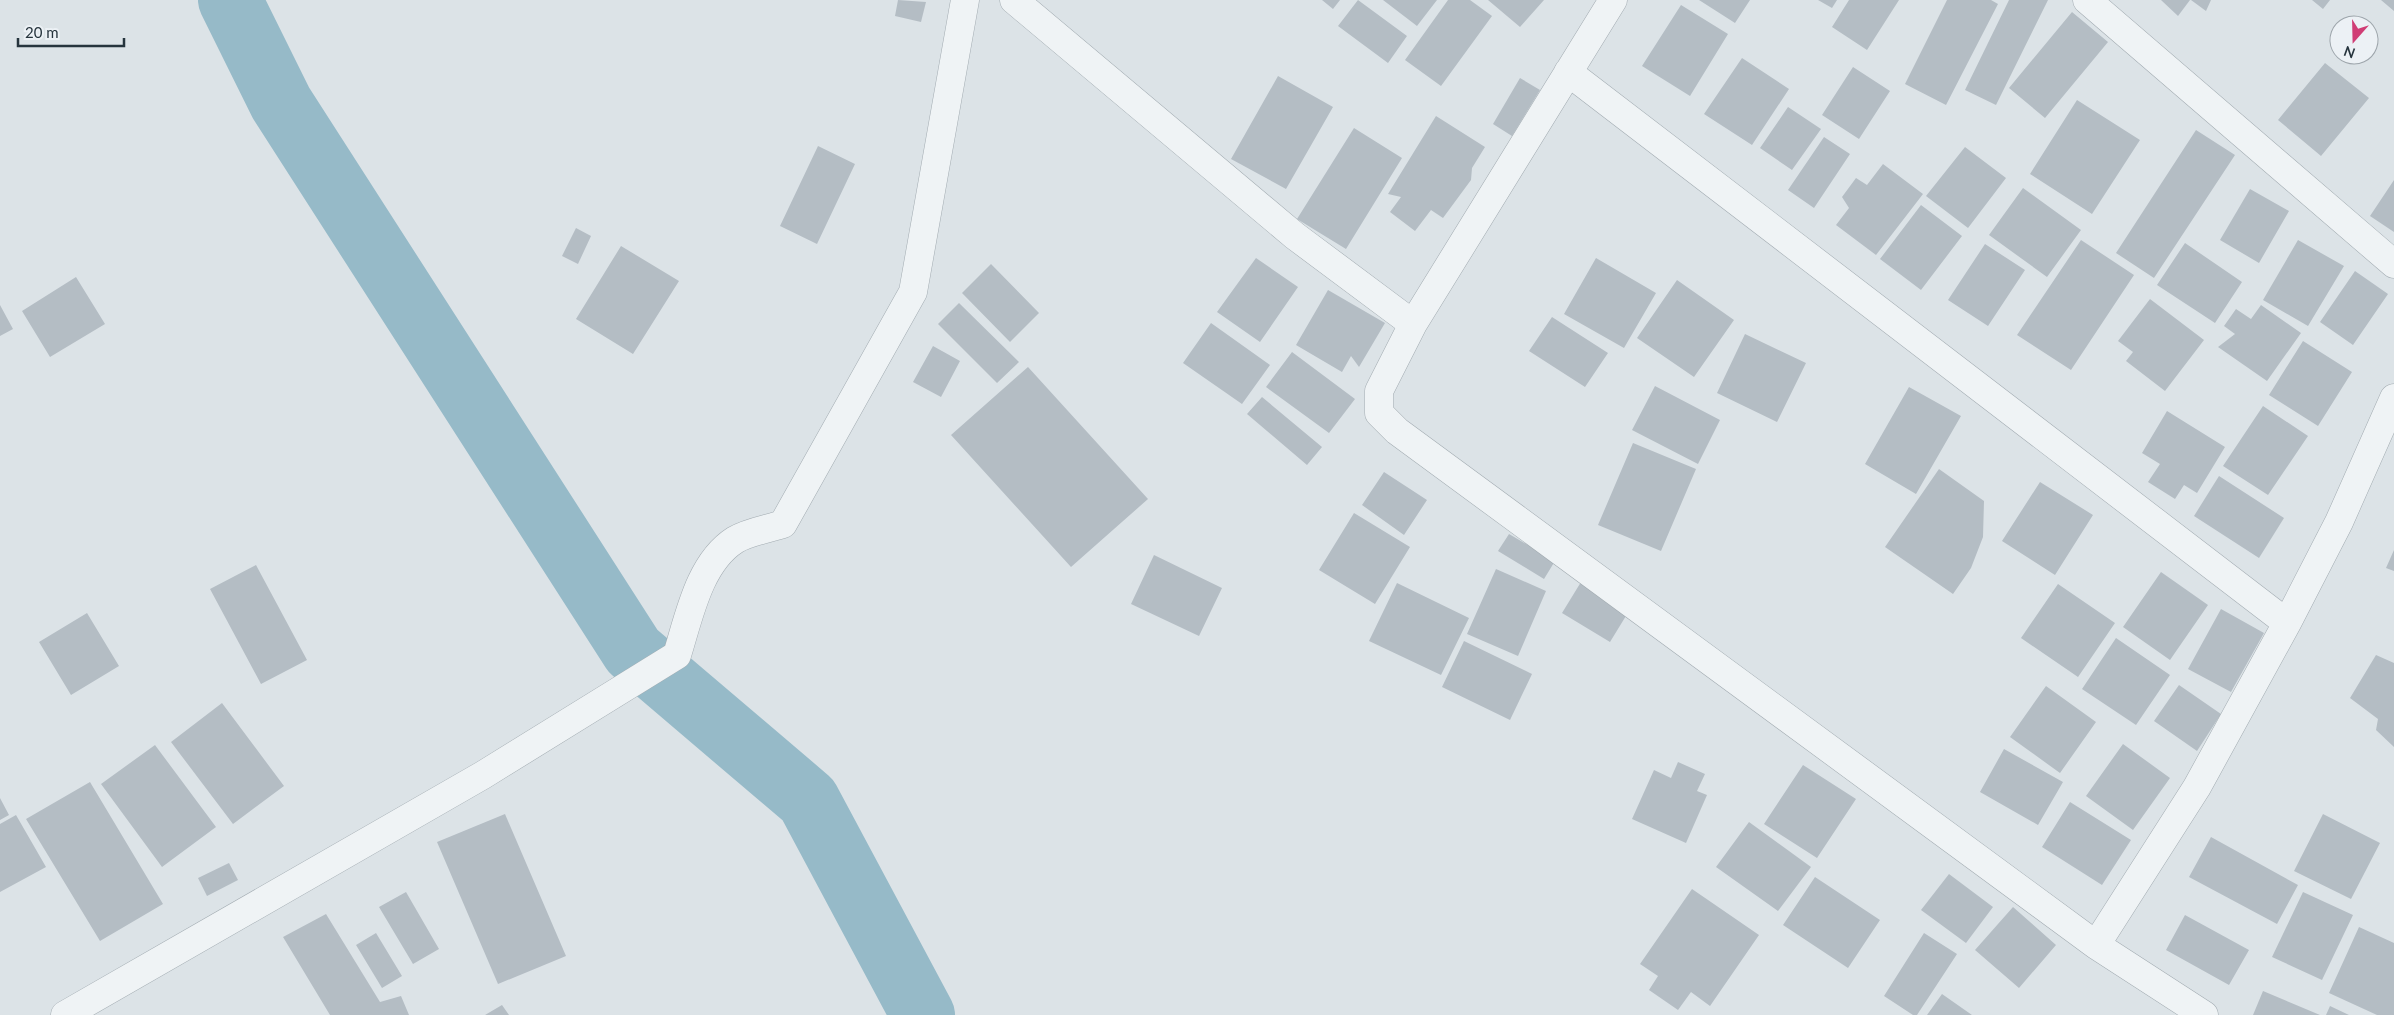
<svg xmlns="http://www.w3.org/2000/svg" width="2394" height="1015" font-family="Lato,sans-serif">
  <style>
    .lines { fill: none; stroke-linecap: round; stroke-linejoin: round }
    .river { stroke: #96bac8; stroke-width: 64 }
    .building { fill: #b4bdc4 }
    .minor-casing { stroke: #a2abb1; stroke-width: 29 }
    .minor { stroke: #eff3f5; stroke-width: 28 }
  </style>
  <rect width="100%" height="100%" fill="#dce3e7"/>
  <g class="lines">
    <path class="river" d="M230 0 281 103 633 651 808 800 923 1015"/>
  </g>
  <path class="building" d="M898 0 926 2 921 22 895 16Z
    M1322 0H1340L1333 9Z
    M1358 0 1407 36 1388 63 1338 26Z
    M1383 0H1437L1417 26Z
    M1448 0H1470L1492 16 1441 86 1405 60Z
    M1488 0H1544L1520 27Z
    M1699 0H1750L1735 23Z
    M1818 0H1837L1832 8Z
    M1849 0H1899L1867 50 1832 27Z
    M1947 0H1991L1998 4 1946 105 1905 84Z
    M2009 0H2048L1996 105 1965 90Z
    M2161 0H2190L2178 16Z
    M2191 0H2211L2206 11Z
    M2312 0H2330L2323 9Z
    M2381 0H2394V11Z
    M1681 5 1728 34 1690 96 1642 66Z
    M2072 12 2108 42 2045 118 2009 88Z
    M1742 58 1789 89 1752 145 1704 114Z
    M2325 63 2369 98 2321 156 2278 120Z
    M1853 67 1890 91 1859 139 1822 115Z
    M1278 76 1333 107 1286 189 1231 159Z
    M1520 78 1540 90 1512 136 1493 124Z
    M2077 100 2140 140 2092 214 2030 174Z
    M1788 107 1821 129 1792 170 1760 148Z
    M1436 116 1485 147 1472 168 1471 180 1443 218 1431 210 1415 231 1390 212 1401 197 1388 194Z
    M1354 128 1402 158 1346 249 1297 219Z
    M2196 130 2235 155 2154 278 2116 253Z
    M1824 137 1850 154 1814 208 1788 190Z
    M818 146 855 164 817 244 780 226Z
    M1965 147 2006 178 1968 228 1926 196Z
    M1883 164 1923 194 1876 255 1836 225 1849 208 1842 197 1856 178 1867 185Z
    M2394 180V232L2370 216Z
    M2023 188 2081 230 2047 277 1989 235Z
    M2250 189 2289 211 2259 263 2220 240Z
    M1921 205 1962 236 1921 290 1880 259Z
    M576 228 591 236 578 264 562 256Z
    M2081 240 2134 275 2071 370 2017 335Z
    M2298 240 2344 266 2308 326 2263 300Z
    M2185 243 2242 282 2215 323 2157 285Z
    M1985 244 2025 270 1988 326 1948 300Z
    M621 246 679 281 633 354 576 319Z
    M1256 258 1298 287 1260 342 1217 312Z
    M1596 258 1656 293 1624 348 1564 314Z
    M991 264 1039 313 1010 342 962 293Z
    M2355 271 2388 294 2353 345 2320 322Z
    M76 277 105 324 50 357 22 311Z
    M1677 280 1734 320 1694 377 1637 338Z
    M1328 290 1385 323 1359 367 1351 356 1342 372 1296 345Z
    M2150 299 2204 340 2165 391 2126 361 2133 352 2118 341Z
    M959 303 1019 362 997 383 938 324Z
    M0 305 13 329 0 336Z
    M2261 305 2301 333 2267 381 2218 347 2235 334 2224 326 2236 309 2251 319Z
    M1552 317 1608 353 1585 387 1529 351Z
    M1211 323 1270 365 1242 404 1183 363Z
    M1745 334 1806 363 1777 422 1717 393Z
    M2303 341 2352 372 2318 426 2269 395Z
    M933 346 960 361 941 397 913 382Z
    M1292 352 1355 399 1329 433 1266 387Z
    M1028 367 1148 499 1071 567 951 435Z
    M1655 386 1720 420 1698 464 1632 430Z
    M1909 387 1961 416 1916 494 1865 464Z
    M1262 397 1322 447 1307 465 1247 414Z
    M2263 406 2308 436 2268 495 2223 466Z
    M2167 411 2225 447 2197 493 2184 485 2175 499 2148 482 2160 464 2142 453Z
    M1633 443 1696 469 1661 551 1598 525Z
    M1939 469 1984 501 1983 537 1971 568 1953 594 1885 547Z
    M1384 472 1427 500 1404 535 1362 505Z
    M2219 476 2284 518 2259 558 2194 516Z
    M2040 482 2093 515 2055 575 2002 541Z
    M1354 513 1410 547 1375 604 1319 570Z
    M1509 534 1555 561 1544 579 1498 551Z
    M2394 550V571L2386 568Z
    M1154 555 1222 588 1199 636 1131 604Z
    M256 565 307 660 261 684 210 589Z
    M1496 569 1546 591 1518 656 1467 634Z
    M2161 572 2208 605 2170 660 2123 627Z
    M1581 582 1629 611 1610 642 1562 613Z
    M1397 583 1469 618 1441 675 1369 641Z
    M2058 584 2115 623 2078 677 2021 638Z
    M2221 609 2264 633 2231 692 2188 669Z
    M87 613 119 666 71 695 39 642Z
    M2116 638 2170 675 2136 725 2082 689Z
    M1464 641 1532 674 1510 720 1442 687Z
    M2376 655 2394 663V747L2376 730 2378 719 2350 698Z
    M2179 685 2221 714 2197 751 2154 721Z
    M2046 686 2096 722 2060 773 2010 737Z
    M222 703 284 786 233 824 171 742Z
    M2123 744 2170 778 2133 830 2086 796Z
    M155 745 216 827 162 867 101 784Z
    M2004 749 2063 782 2038 825 1980 792Z
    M1678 762 1705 774 1697 791 1707 795 1686 843 1632 819 1654 770 1671 778Z
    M1803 765 1856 799 1817 858 1764 824Z
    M90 782 163 904 100 941 26 819Z
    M0 798 9 815 0 820Z
    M2070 802 2131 840 2102 885 2042 847Z
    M505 814 566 956 498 984 437 842Z
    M2323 814 2380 843 2351 899 2294 871Z
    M16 815 46 867 0 892V824Z
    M1749 822 1811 867 1778 911 1716 867Z
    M2211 837 2298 885 2277 924 2189 877Z
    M229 863 238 880 207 896 198 878Z
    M1949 874 1993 907 1966 943 1921 910Z
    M1815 877 1880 920 1848 968 1783 925Z
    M1692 889 1759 935 1710 1006 1691 992 1678 1010 1649 990 1658 976 1640 964Z
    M406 892 439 949 413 964 379 907Z
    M2303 892 2353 915 2322 980 2272 957Z
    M2013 907 2056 945 2019 988 1975 950Z
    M326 914 380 1002 401 996 409 1015H330L283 937Z
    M2185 915 2249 950 2229 985 2166 950Z
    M2359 927 2394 943V1015H2377L2329 993Z
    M376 933 402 976 382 988 356 945Z
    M1924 933 1957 954 1917 1015H1913L1884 996Z
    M2263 991 2320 1015H2253Z
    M1942 994 1972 1015H1927Z
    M502 1005 509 1015H485Z
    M2330 1006 2349 1015H2326Z"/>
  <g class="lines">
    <g class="minor-casing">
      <path id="minor" d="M1014 0 1295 236 1413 324
        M1613 0 1413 324 1379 391V413L1397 431 2096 945 2204 1015
        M2087 0 2394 264
        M1568 72 2287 623
        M2096 945 2197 787 2287 623 2339 522 2394 398
        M65 1015 483 775 677 655C689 617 699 563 735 540 748 532 768 529 783 524L913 292 965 0"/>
    </g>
    <use href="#minor" class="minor"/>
  </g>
  <g transform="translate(2354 40) rotate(200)"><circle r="24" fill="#ecf1f5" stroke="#9da5ab"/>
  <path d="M0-4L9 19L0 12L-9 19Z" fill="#d03d75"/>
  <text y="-8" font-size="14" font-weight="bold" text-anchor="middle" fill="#26343d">N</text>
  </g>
  <path d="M18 38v8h106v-8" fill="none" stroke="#26343d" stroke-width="2.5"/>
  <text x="25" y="38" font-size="15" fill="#26343d" stroke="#ecf1f5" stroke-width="4" paint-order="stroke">20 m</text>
</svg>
